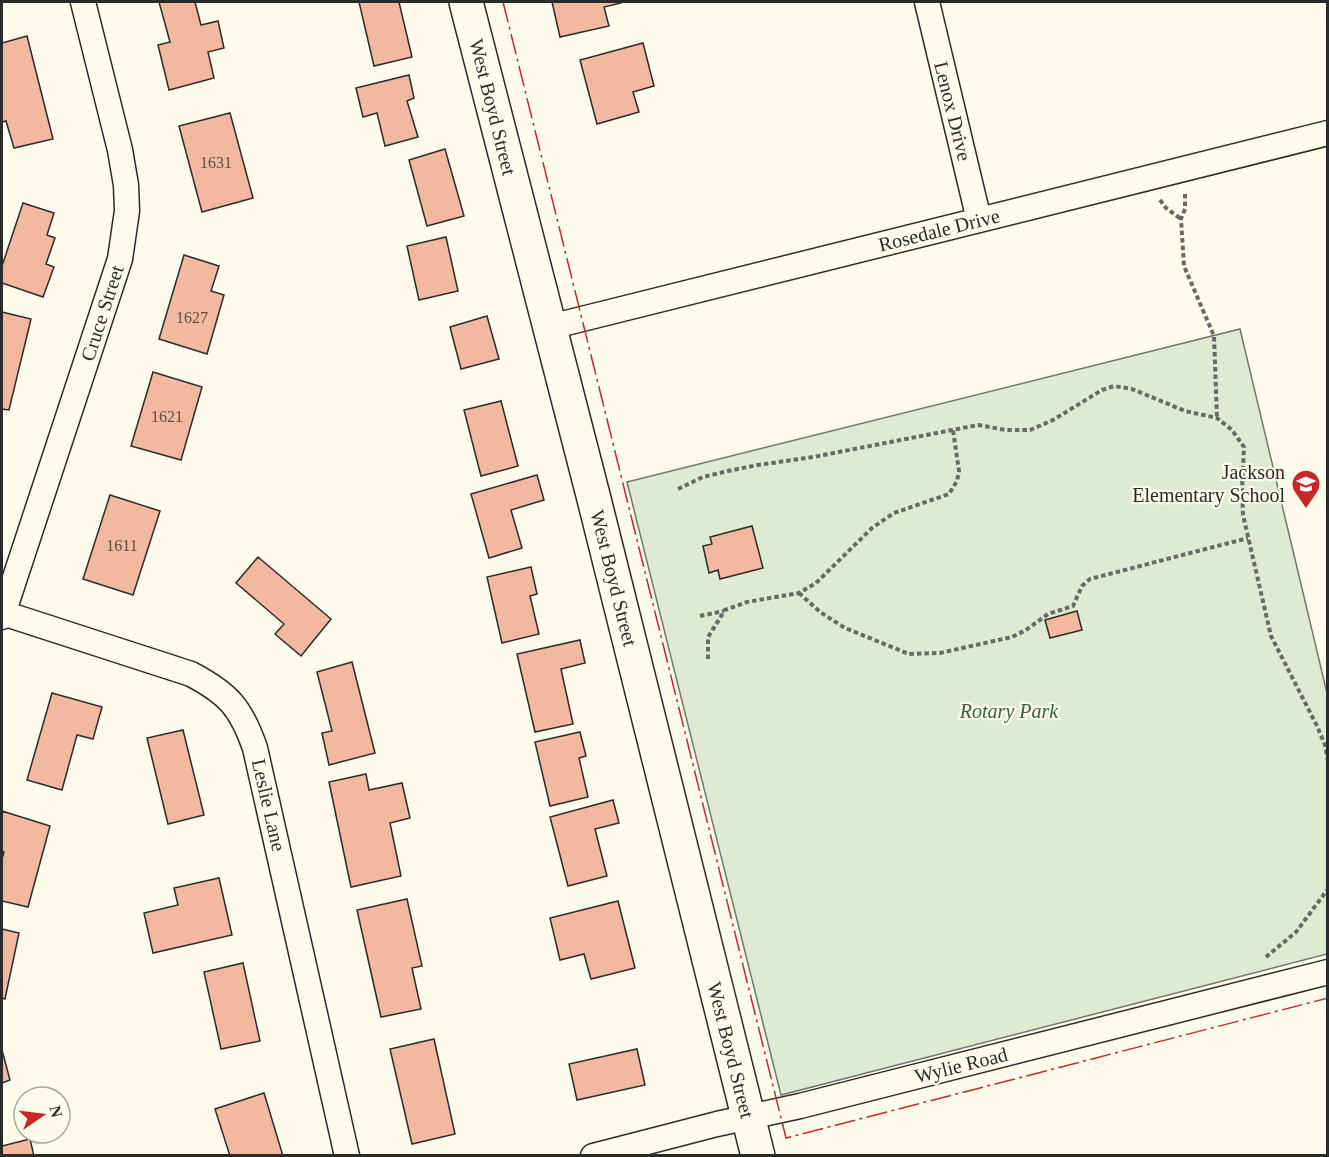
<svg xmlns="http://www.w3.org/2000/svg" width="1329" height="1157" font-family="Georgia,serif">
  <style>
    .green { fill: #deebd1; stroke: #74746e; stroke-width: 1.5 }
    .building { fill: #f2b8a0; stroke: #2b2b2b; stroke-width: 1.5 }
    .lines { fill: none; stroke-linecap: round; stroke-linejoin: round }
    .street-casing { stroke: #2b2b2b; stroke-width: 27 }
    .secondary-casing { stroke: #2b2b2b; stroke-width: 36 }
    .path { stroke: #6a6964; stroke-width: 4; stroke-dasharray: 4.5 3; stroke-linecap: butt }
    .street { stroke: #fdfbea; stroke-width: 24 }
    .secondary { stroke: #fdfbea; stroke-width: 33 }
    .power { stroke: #c62828; stroke-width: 1.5; stroke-dasharray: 21 4.5 3 4.5; stroke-linecap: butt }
    .labels { text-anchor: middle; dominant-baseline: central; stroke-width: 4.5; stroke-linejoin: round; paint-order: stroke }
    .number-label { font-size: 16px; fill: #5d4e48 }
    .street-label { font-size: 20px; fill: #2b2b2b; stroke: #fdfbea }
    .poi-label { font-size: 20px; fill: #2b2b2b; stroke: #fdfbea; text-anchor: end }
    .park-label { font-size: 20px; font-style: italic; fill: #34623c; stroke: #fdfbea }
  </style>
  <rect width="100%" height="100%" fill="#fdfbea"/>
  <path class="green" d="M1240 329 1327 693V954L781 1095 627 482Z"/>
  <path class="building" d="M159 2H195L201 25 218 21 224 48 208 52 214 78 169 90 158 45 170 42Z
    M359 2H399L412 57 374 66Z
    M552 2H621V3L604 7 609 26 560 37Z
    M27 36 53 139 14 148 6 121 2 122V43Z
    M643 43 654 86 633 92 639 112 597 124 580 60Z
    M409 75 414 98 407 101 418 137 385 146 377 113 363 117 356 88Z
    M230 113 253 198 202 212 179 126Z
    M445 149 464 216 427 226 409 160Z
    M23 203 54 213 47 235 55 238 46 264 54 267 43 297 2 283V266Z
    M446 237 458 291 419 300 407 246Z
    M184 255 219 266 211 291 224 295 207 354 159 339Z
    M2 312 31 319 9 410 2 409Z
    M487 316 499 359 461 369 450 327Z
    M153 372 202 387 181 460 131 446Z
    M501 401 518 466 481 476 464 410Z
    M537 475 544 500 511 510 522 548 489 558 471 494Z
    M110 495 160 511 133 595 83 579Z
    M752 526 763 568 720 579 718 570 709 573 703 546 712 544 710 537Z
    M258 557 331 619 301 656 275 634 284 624 236 583Z
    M531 567 537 594 530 596 539 634 502 643 487 577Z
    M1077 611 1082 630 1050 638 1045 620Z
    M580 640 585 663 561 669 573 724 535 732 517 654Z
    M352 662 375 753 329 765 322 733 332 731 317 672Z
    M52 693 102 707 93 739 77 735 62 790 27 780Z
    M183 730 204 815 168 824 147 738Z
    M580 732 586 756 579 758 588 797 550 806 535 742Z
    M366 774 369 790 402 783 410 818 390 823 401 876 351 887 329 782Z
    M613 800 619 823 595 829 607 876 568 886 550 817Z
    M2 811 50 826 28 907 2 901V859L4 852 2 851Z
    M219 878 232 935 153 953 144 913 178 905 174 888Z
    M407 899 422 966 412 968 421 1009 381 1017 357 910Z
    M618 901 635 968 591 979 584 954 560 960 550 918Z
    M2 929 19 933 5 999 2 998Z
    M243 963 260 1041 221 1049 204 972Z
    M434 1039 455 1134 412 1144 390 1049Z
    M637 1049 645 1085 577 1100 569 1064Z
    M2 1050 10 1080 2 1083Z
    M264 1093 283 1156H230L215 1109Z
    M30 1139 34 1156H2V1146Z"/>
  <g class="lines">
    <g class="street-casing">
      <path id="street" d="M927 2 979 220
        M550 327 1328 133
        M3 613 191 674C229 694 241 708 255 748L347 1156
        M2 617 120 259 127 211 126 185 120 150 83 2
        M593 1156 717 1124 800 1106 1328 972"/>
    </g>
    <g class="secondary-casing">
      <path id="secondary" d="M466 2 594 499 758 1156"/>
    </g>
    <path class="path" d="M1185 194V209L1181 219 1184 266 1214 336 1217 418
      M1160 200 1166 208 1181 219
      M678 489 703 477 728 471 758 465 813 457 978 425 1006 430H1030L1053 420 1102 390 1114 386 1132 389 1185 411 1217 418 1232 430 1244 447 1242 490 1243 515 1271 636 1317 726 1325 745 1328 761
      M799 593 820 612 845 628 909 654 940 653 1012 637 1026 630 1048 614 1073 606 1082 586 1090 579 1248 538
      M700 616 724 611
      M708 659V637L725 610 747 602 799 593 816 583 872 528 894 513 949 494 957 481 959 471 953 430
      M1266 957 1296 932 1328 889"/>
    <use href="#street" class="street"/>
    <use href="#secondary" class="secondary"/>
    <path class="power" d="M503 2 786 1138 1328 998"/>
  </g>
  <defs>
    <g id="school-pin" transform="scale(1.5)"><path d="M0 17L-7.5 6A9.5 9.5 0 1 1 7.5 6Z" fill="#c62828" stroke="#fdfbea"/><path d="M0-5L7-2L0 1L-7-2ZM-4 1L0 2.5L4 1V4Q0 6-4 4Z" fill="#fff"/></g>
  </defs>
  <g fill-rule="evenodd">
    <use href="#school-pin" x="1306" y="484"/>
  </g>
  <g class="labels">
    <g class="number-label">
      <text x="216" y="162">1631</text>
      <text x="192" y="317">1627</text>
      <text x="167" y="416">1621</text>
      <text x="122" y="545">1611</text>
    </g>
    <g class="street-label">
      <text transform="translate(493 107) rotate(76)">West Boyd Street</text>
      <text transform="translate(953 111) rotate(76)">Lenox Drive</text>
      <text transform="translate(939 230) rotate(-14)">Rosedale Drive</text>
      <text transform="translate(102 313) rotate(-72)">Cruce Street</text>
      <text transform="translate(614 578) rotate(76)">West Boyd Street</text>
      <text transform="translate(269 805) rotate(77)">Leslie Lane</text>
      <text transform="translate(731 1050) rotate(76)">West Boyd Street</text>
      <text transform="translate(961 1065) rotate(-14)">Wylie Road</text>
    </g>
    <g class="poi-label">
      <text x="1285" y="472">Jackson<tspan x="1285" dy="23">Elementary School</tspan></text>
    </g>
    <g class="park-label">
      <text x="1009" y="711">Rotary Park</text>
    </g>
  </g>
  <rect width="1329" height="1157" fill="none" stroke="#2b2b2b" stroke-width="6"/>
  <g transform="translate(42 1115) rotate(76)"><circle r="28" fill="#fdfbea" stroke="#a9a89e" stroke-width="1.5"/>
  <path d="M0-4.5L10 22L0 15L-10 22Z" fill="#c62828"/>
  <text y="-9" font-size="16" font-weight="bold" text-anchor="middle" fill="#2b2b2b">N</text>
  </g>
</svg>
